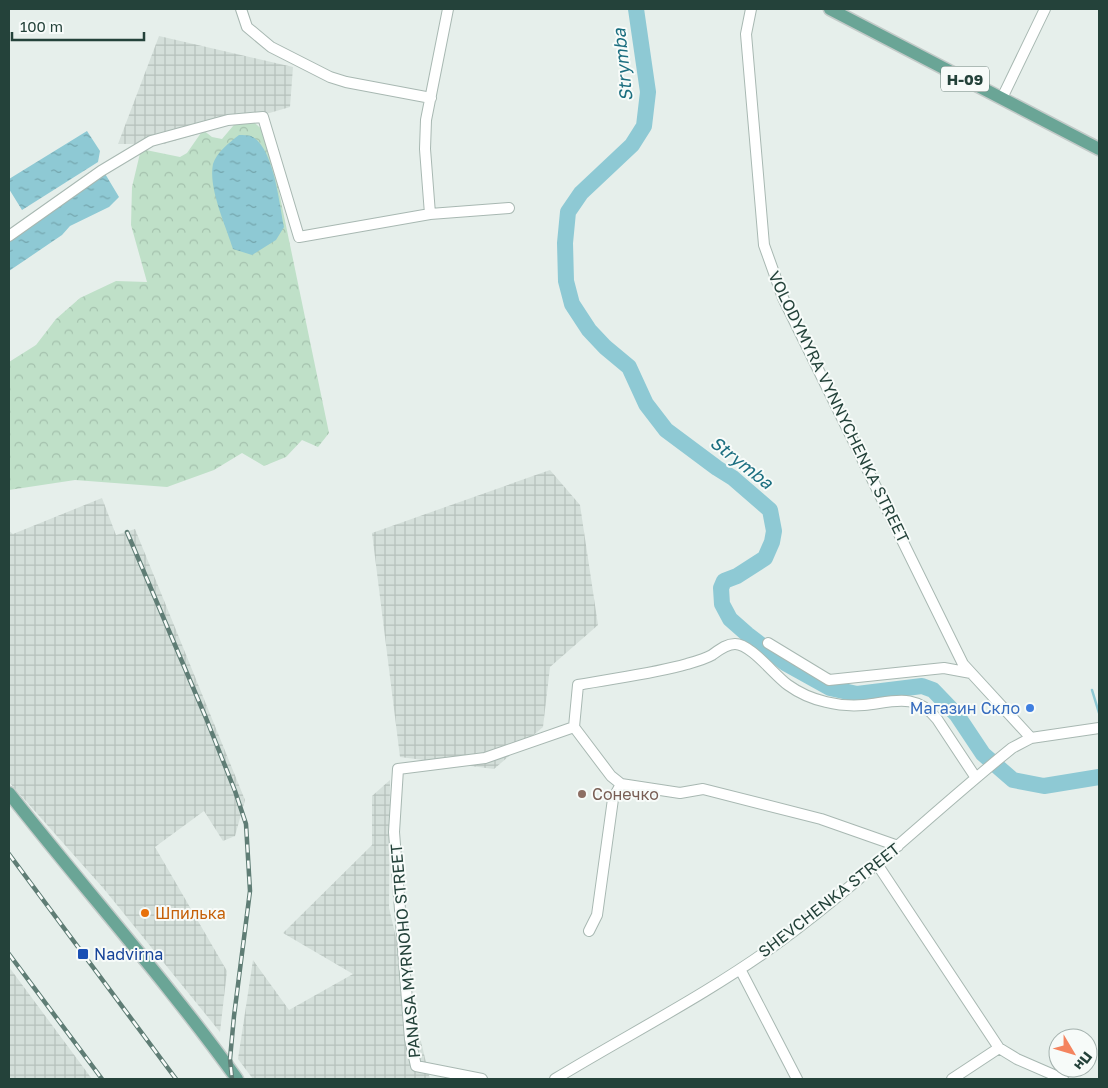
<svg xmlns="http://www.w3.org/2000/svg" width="1108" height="1088" font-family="'Golos Text',sans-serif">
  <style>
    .industrial { fill: url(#industrial-grid) }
    .forest { fill: url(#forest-crowns) }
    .water { fill: url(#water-ripples) }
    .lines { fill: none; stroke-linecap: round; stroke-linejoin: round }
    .stream { stroke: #8ec9d4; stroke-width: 2.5 }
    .river { stroke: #8ec9d4; stroke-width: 16 }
    .minor-casing { stroke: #a8b8b2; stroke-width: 12 }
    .major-casing { stroke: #c2cac8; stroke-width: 15 }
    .minor { stroke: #fff; stroke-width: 10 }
    .major { stroke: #6aa596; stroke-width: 12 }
    .rail-casing { stroke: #5f7d75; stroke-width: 4.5 }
    .rail { stroke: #f7fbf9; stroke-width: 2.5; stroke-dasharray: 8; stroke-linecap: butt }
    .shop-dot { fill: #3f7fe0; stroke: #f7fbf9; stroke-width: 2 }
    .education-dot { fill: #8d6e63; stroke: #f7fbf9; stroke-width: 2 }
    .food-dot { fill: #e8710a; stroke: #f7fbf9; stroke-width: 2 }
    .transit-dot { fill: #1a4fb4; stroke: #f7fbf9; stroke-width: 2 }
    .labels { text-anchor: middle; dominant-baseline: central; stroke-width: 4; stroke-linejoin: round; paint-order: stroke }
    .shield { fill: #f7fbf9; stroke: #637a73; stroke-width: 1 }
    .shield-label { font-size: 15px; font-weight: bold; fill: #24423a }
    .street-label { font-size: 16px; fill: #24423a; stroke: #f7fbf9 }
    .shop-label { font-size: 16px; fill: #366cbe; stroke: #f7fbf9; text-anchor: end }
    .education-label { font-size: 16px; fill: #785e54; stroke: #f7fbf9; text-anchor: start }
    .food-label { font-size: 16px; fill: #c56008; stroke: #f7fbf9; text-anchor: start }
    .transit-label { font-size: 16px; fill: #164399; stroke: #f7fbf9; text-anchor: start }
    .water-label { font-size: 18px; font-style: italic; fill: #1c6f80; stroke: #f7fbf9 }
  </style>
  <defs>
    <pattern id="industrial-grid" width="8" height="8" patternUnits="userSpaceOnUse" patternTransform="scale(1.25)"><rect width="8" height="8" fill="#d4dfda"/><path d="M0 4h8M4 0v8" fill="none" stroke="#b6c1bc"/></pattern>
    <pattern id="forest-crowns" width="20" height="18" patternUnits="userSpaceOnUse" patternTransform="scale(1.25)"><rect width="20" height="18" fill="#bfe0c8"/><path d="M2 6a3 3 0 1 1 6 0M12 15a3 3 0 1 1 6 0" fill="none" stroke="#a4c1ad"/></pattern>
    <pattern id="water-ripples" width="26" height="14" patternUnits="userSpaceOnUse" patternTransform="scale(1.25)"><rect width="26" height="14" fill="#8ec9d4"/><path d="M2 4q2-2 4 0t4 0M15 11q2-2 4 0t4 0" fill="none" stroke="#74a5ad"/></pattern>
  </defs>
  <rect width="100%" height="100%" fill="#e6efeb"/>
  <path class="industrial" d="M159 36 293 67 290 107 164 144H118Z
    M550 470 580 505 598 625 550 667 543 727 494 769 400 757 372 533Z
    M102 498 116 535 135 529 245 800 235 836 223 841 204 811 155 847 227 971 220 1032 104 889 9 782V531L13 534Z
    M390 780 389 908 430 1079H253L238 1059 253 960 289 1010 353 974 283 933 372 845V796Z
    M9 967 92 1079H9Z"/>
  <path class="forest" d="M244 113 267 134 329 433 318 447 302 440 286 457 264 466 242 453 214 470 167 487 75 480 9 490V362L36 345 56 319 80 298 116 281 147 282 131 225 132 187 141 149 180 157 187 153 203 130 212 137 222 139Z"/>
  <path class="water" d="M87 131 100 151 98 162 22 210 9 189V179Z
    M239 135C243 135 248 135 251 136 274 147 279 203 284 227L276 240 252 255 233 249C226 226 208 188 213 164 216 153 230 142 239 135Z
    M104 172 119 197 109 207 70 226 62 235 9 271V242Z"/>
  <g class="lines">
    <path class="stream" d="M1092 690 1099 713"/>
    <path class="river" d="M636 9 648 92 644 126 632 145 581 193 568 212 565 243 566 281 572 304 589 330 605 347 629 367 646 404 666 430 717 468 733 478 770 510 774 531 772 542 765 558 737 576 724 581 721 588 722 604 730 619 747 634 785 663 830 688 857 694 922 686 933 690 957 715 983 754 1013 780 1044 786 1099 777"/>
    <g class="minor-casing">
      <path id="minor" d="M241 9 247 27 271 47 330 77 346 82 431 98
        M751 9 746 34 764 245 783 298 963 664 1031 738
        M1002 98 1045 9
        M430 214 425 149 426 120 448 9
        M9 236 101 171 151 141 228 120 263 117 299 237 430 214 509 208
        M768 643 829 680 944 668 971 673
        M898 846 821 819 703 789 680 793 621 784 611 776 574 727 578 685C614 678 652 674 687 664 694 662 705 659 712 655 719 650 726 644 735 644 751 644 774 675 788 685 799 693 813 699 826 702 838 705 852 706 864 705 893 702 915 692 937 719L976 778
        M877 864 999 1048 952 1079
        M589 931 597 915 613 799 621 784
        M740 969 797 1079
        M999 1048 1017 1059 1063 1079
        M482 1079 416 1066 410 1039 394 832 398 769 485 758 574 727
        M555 1079C629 1034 708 994 778 943 860 883 933 812 1012 748L1031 738 1099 728"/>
    </g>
    <g class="major-casing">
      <path id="major" d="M830 9 1099 149
        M9 793C84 889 166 980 237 1079"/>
    </g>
    <use href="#minor" class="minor"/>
    <use href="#major" class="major"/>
    <g class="rail-casing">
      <path id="rail" d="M127 532 206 718 235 791 246 824 250 891 234 1016 230 1059 232 1079
        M9 854 176 1079
        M9 954 102 1079"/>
    </g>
    <use href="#rail" class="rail"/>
  </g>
  <circle class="shop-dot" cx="1030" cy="708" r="5"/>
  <circle class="education-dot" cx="582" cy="794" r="5"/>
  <circle class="food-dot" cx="145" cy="913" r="5"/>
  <rect class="transit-dot" x="77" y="948" width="12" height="12" rx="2.5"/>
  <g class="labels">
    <rect class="shield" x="941" y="66.5" width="48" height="25" rx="4"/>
    <g class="shield-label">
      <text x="965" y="79">Н-09</text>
    </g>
    <g class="street-label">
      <text transform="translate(839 407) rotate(64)">VOLODYMYRA VYNNYCHENKA STREET</text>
      <text transform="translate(829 900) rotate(-38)">SHEVCHENKA STREET</text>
      <text transform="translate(405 951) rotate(-95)">PANASA MYRNOHO STREET</text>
    </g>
    <g class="shop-label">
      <text x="1020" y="708">Магазин Скло</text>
    </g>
    <g class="education-label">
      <text x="592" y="794">Сонечко</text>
    </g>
    <g class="food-label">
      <text x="155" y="913">Шпилька</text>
    </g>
    <g class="transit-label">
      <text x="94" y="954">Nadvirna</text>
    </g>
    <g class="water-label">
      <text transform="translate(622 65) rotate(-96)">Strymba</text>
      <text transform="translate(742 462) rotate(38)">Strymba</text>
    </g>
  </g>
  <rect width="1108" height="1088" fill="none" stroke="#24423a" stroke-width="20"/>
  <g transform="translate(1073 1053) rotate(128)"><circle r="24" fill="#f7fbf9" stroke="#a3b1ad"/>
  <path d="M0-4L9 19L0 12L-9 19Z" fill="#f4845f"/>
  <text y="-8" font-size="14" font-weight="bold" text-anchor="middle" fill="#24423a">Пн</text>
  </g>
  <path d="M12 32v8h132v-8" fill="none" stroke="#24423a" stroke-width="2.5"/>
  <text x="20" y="32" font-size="15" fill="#24423a" stroke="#f7fbf9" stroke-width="4" paint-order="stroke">100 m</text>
</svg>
